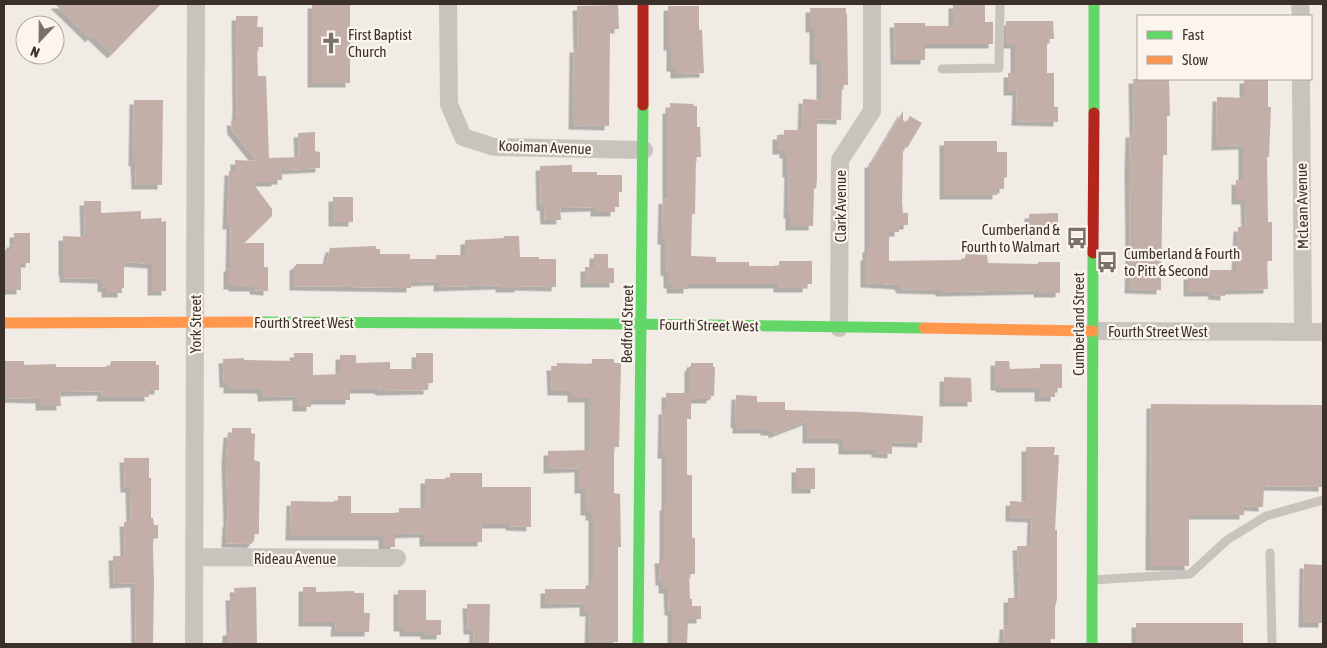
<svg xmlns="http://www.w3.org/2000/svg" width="1327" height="648" font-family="'Asap Condensed',sans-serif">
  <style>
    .building { fill: #c3afa7; filter: url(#shadow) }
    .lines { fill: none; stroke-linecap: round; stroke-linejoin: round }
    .lane { stroke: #c9c3be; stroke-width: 9 }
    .street { stroke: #c9c3be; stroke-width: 18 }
    .fast { stroke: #63d668; stroke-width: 11 }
    .slow { stroke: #ff974d; stroke-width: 11 }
    .jam { stroke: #b3261e; stroke-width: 11 }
    .labels { text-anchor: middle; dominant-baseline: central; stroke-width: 4.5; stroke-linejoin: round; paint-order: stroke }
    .poi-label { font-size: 15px; fill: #3b302b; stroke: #fbf5ee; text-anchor: start }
    .street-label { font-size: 15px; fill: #3b302b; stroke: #fbf5ee }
  </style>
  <defs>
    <filter id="shadow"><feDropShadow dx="-4.5" dy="4.5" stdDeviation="0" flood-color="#0004"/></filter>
  </defs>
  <rect width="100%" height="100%" fill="#f0ebe5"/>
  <path class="building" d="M55 4H161L112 54 92 35 90 38Z
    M312 4H350V83H312Z
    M953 4H985V22H993V44H925V60H895L894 23H925V26H953Z
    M618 5 619 29H611V32H610L609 126 573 125 574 48H578L577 6Z
    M669 6H699V30H702L704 73 675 74V67H671V46H668V7Z
    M810 8H846V14H847L848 85H842L841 120 817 119V180L816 189 814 188 813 226H790V214H788L789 173H787V154H784V150H777V135H784V130H802L803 99 821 100V60H814V28H810Z
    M236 16H258L257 27H263V47H257L258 76H266L269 158 299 157 298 133 315 132V151L320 152V168L282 170V180H276V182H252L272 209V216L244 243H264V267H268V291L254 290V287H233V285H228V267H230L231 225H227L229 171H235V160L257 161 232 130 231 121H236L237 108Z
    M1006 21H1053L1054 39H1047V73H1054V107H1058V122L1016 121 1017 91H1008V73H1015V44H1006Z
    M1133 79H1169L1170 116H1167V155H1163L1161 290 1129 289 1130 253 1129 166 1130 133H1134Z
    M1244 79H1268V107H1271L1269 157H1267L1268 222H1272V261H1267L1268 289 1227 290 1225 291V296L1212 295 1213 292H1188V275H1205V270H1236L1238 227H1246L1245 200H1236V180L1243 181V145L1216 146 1217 97 1244 98Z
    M134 100H163L162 185H136L135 162H133Z
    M670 103 694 104 693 106H697V127H700L701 157H696L695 214H692L691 256 716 257V262H749V266H779V261H812V284H807V288H778V284H688V289H671V284H668V272L665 271V240H662L663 199 667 200V109H670Z
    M903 111V120L906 123 910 116 922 123 907 148 903 145 902 203 903 213H908V225H899V232H889V261L964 260 966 254 987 255 988 263 1038 264V262H1060V293H1038V290L940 292V290L901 289 899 285 865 283V256H867V248H869V163H872Z
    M944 141H997V152H1007V177L1004 178V189H997V195H944Z
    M572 165V172H597V175H622V192H619V207H615V212H595V207L560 208 561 220H545L544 206H541L540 166Z
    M333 197H353V222H333Z
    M84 201H101V213L141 211V219L161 218 162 222 166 221V291H152V264L124 262V288H122V293H106V288L102 287V279L64 278V272H63V236L85 237Z
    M1058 213V228L1029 229V214Z
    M14 233H30V263H21V290H4V250H11V243H14Z
    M504 236H519L520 257H539V259H556V287L519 286V288H500V285L438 287V281L411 282V288L294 286V266H296V264H326L330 248 376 246V249H380V254H410V259H436V255H465V240L504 238Z
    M594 254H608V268H614V283H585V267H594Z
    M294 353H313V375L340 374V355H356V363L390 362V369H416V353H433V383H428V390L381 391 378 389H350V400H311V407H297V396L262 397V390L259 389H228V383H224L223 359 244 358V360L294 361Z
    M592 359H614V363H621L619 447H614V493L620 494 621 547H618V642H589L590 612H584V603L545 604V589H590V581H593V516H590V511H585V489H579V468L548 469V451L589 450V398H572V391H552L551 366H557V363L592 364Z
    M4 361H24V365L56 364V367H109L110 365 111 361H156V365H159V390H149V397H101L102 391 60 392 61 406H40V399L4 398Z
    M995 361H1009L1010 369 1040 368V364H1062V388H1055V397H1039V388H1000V386H995Z
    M691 363H713V367H715L714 396H711V399H691V419H687V475H692V538H695V574H689L690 599H692V606H701V619H688L687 644H672V611H669L668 589H663V581H660L659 559H664V506H666V454H662L663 410H666V393H689V367L691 366Z
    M944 377 971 378 972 402H944Z
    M736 395 757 396V402H785V410L859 412 923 416 922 443 892 442V454L876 453V450H843V440L840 439H807V421L773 434V431H765V429H737V424L735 423Z
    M1151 404 1323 405V487L1264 486 1263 507 1244 506V515H1189V566H1150Z
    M232 428H251V433L255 434 254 460 260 462 259 519V534H254V542H252V544L226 543 227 522 228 523 226 460 228 433H232Z
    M1026 447H1055L1054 455H1059L1055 530H1057V599L1055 607V639H1049V644H1003L1004 625H1008V598H1019L1017 546H1031L1032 518 1010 517V501L1026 502Z
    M124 458H149V478H151V518H153L154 525H158V538L153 539V547L154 583 153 644H136L135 583 114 584 113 556H125L124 522H131L130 488H125Z
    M796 468H815V489H796Z
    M450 473H482V487H531V527L510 526V524H482V542H424V533L395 534V547H383V536H290L291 501 338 502V496H351V513H399V508H425V479H450Z
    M1304 564 1323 565V623H1303Z
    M256 587 257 644H227V631H231L230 596H235L234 588Z
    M303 587H316V592L354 591V593H364V613H370L369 632H335L336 622H303Z
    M398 590H426V620H441V635H425V632H404V627H398Z
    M467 604H490L489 644H473L474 630H468Z
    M1136 623H1243V644H1136Z"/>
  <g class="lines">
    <path class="lane" d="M942 69 999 68 1000 4
      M1270 553 1272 644
      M1093 580 1190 574 1227 540 1266 516 1323 500"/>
    <path class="street" d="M448 4 449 104 463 137 494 147 644 150
      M1300 4 1301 16
      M1301 79 1303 332
      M839 328 840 160 872 111V4
      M1093 331 1323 332
      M194 557 397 558
      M194 644 196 4"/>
    <path class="fast" d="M1094 113V4
      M260 322 629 324 924 328
      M638 644 643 105
      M1092 644 1093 253"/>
    <path class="slow" d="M4 323 260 322
      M924 328 1093 331"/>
    <path class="jam" d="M643 105V4
      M1093 253 1094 113"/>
  </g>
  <defs>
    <g id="church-bare" transform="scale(1.725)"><path d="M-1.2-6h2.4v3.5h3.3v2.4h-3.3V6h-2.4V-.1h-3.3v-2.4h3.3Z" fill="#7a716c" stroke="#fbf5ee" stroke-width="2.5" paint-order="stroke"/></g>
    <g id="bus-bare" transform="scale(1.725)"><path d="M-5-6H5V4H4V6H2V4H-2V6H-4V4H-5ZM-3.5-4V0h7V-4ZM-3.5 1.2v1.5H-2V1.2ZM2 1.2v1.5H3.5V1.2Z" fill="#7a716c" stroke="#fbf5ee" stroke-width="2.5" paint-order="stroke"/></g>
  </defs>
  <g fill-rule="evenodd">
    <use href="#church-bare" x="331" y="43"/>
    <use href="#bus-bare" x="1077" y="238"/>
    <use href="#bus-bare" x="1107" y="262"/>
  </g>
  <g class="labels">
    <g class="poi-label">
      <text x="348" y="34">First Baptist<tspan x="348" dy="17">Church</tspan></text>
      <text x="1060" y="229" text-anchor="end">Cumberland &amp;<tspan x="1060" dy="17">Fourth to Walmart</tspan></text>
      <text x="1124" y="253">Cumberland &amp; Fourth<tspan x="1124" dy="17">to Pitt &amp; Second</tspan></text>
    </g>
    <g class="street-label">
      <text transform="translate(545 147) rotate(2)">Kooiman Avenue</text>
      <text transform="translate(840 206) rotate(-90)">Clark Avenue</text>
      <text transform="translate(1302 206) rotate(-91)">McLean Avenue</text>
      <text x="304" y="322">Fourth Street West</text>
      <text transform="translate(195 324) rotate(-90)">York Street</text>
      <text transform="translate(627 324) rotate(-89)">Bedford Street</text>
      <text transform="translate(1078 324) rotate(-90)">Cumberland Street</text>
      <text transform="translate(709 325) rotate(1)">Fourth Street West</text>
      <text x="1158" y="331">Fourth Street West</text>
      <text x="295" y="558">Rideau Avenue</text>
    </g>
  </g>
  <rect width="1327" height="648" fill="none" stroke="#3b302b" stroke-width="10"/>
  <rect x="1137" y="15" width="175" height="65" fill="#fbf5ee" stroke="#aea6a0"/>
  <rect x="1147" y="31" width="25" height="8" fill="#63d668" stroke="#aea6a0"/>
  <text x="1182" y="40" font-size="15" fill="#3b302b">Fast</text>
  <rect x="1147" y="56" width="25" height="8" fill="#ff974d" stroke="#aea6a0"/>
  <text x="1182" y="65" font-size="15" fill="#3b302b">Slow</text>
  <g transform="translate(40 40) rotate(202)"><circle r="24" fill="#fbf5ee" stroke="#aea6a0"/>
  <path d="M0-4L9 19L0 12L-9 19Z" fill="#7a716c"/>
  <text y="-8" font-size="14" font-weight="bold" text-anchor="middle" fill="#3b302b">N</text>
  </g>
</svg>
